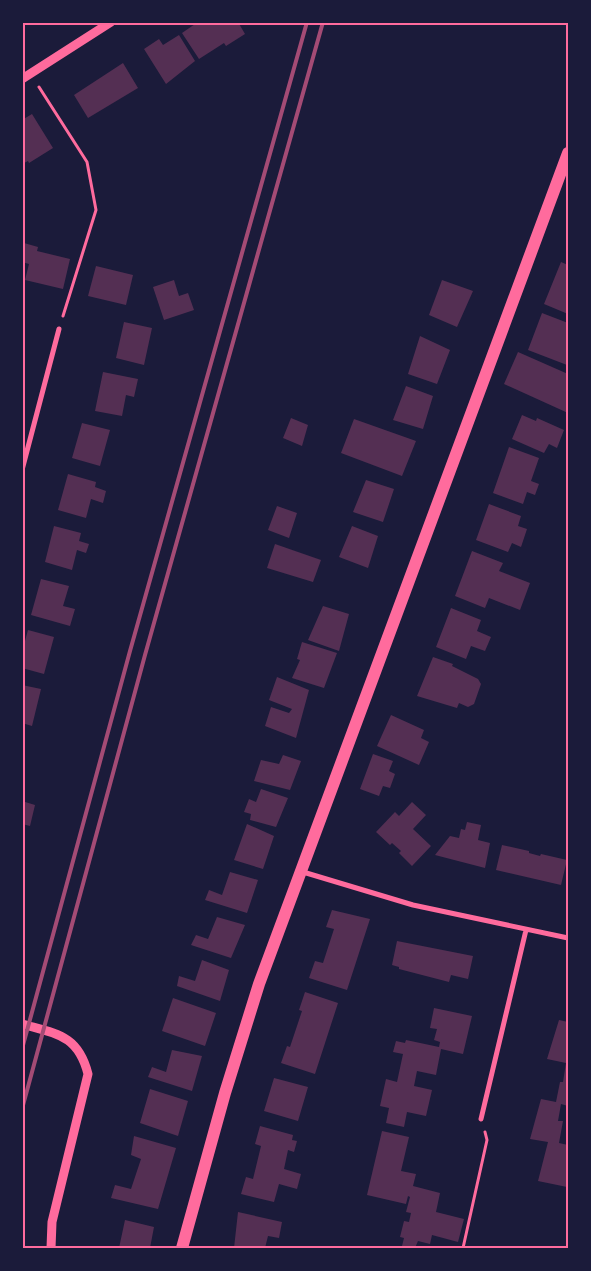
<svg xmlns="http://www.w3.org/2000/svg" width="591" height="1271" font-family="Karla,sans-serif">
  <style>
    .building { fill: #542f53 }
    .lines { fill: none; stroke-linecap: round; stroke-linejoin: round }
    .path { stroke: #ff6b9d; stroke-width: 3 }
    .minor { stroke: #ff6b9d; stroke-width: 5 }
    .tertiary { stroke: #ff6b9d; stroke-width: 9 }
    .primary { stroke: #ff6b9d; stroke-width: 12 }
    .rail { stroke: #a44b75; stroke-width: 4 }
    .neatline { fill: none; stroke: #ff6b9d; stroke-width: 2 }
  </style>
  <rect width="100%" height="100%" fill="#1b1b3a"/>
  <path class="building" d="M198 22H238L245 34 226 46 224 43 199 59 182 33Z
    M179 35 195 61 166 84 144 49 159 39 163 45Z
    M123 63 138 88 88 118 74 95Z
    M32 114 53 148 29 163 28 161 22 164V120Z
    M24 243 38 247 37 251 70 259 63 289 25 280 29 264 22 262Z
    M561 262 568 265V314L544 304Z
    M96 266 133 275 126 305 88 296Z
    M174 280 179 296 188 293 194 310 164 320 153 287Z
    M442 280 473 291 457 327 429 315Z
    M542 313 568 323 566 336 568 337 567 365 528 350Z
    M124 322 152 328 144 365 116 358Z
    M420 336 450 350 437 384 408 374Z
    M518 352 568 374V413L504 384Z
    M103 372 138 379 134 397 126 395 122 416 95 411Z
    M406 386 433 396 423 429 393 420Z
    M522 415 536 421 537 418 564 430 557 448 549 444 544 453 512 439Z
    M291 418 308 425 302 446 283 438Z
    M354 419 416 441 402 476 341 453Z
    M82 423 110 430 100 466 72 458Z
    M509 447 539 458 531 481 539 484 535 495 527 492 523 504 493 493Z
    M68 474 96 482 95 487 106 491 103 503 91 499 86 518 58 510Z
    M366 480 394 489 383 522 353 512Z
    M489 504 521 516 518 526 527 529 521 547 512 543 508 552 476 540Z
    M277 506 297 513 289 538 268 530Z
    M54 526 81 533 79 541 89 544 86 553 77 550 72 570 45 562Z
    M352 526 378 536 368 568 339 557Z
    M275 544 321 560 313 582 267 568Z
    M472 551 503 563 499 571 530 583 520 610 489 598 485 608 455 596Z
    M41 579 69 586 63 606 75 609 70 626 31 615Z
    M323 606 349 614 339 651 308 640Z
    M451 608 481 620 477 631 491 637 485 651 471 646 466 659 436 647Z
    M28 630 54 637 44 674 22 668V652Z
    M302 642 337 653 324 688 292 678 300 660 297 659Z
    M433 657 453 664 452 666 478 679 481 684 474 704 468 707 459 703 457 708 417 696Z
    M277 677 309 690 296 738 265 726 271 707 289 713 292 709 269 700Z
    M22 685 41 689 32 726 22 723Z
    M391 715 424 730 421 738 429 742 419 765 377 746Z
    M373 754 393 761 389 771 395 774 390 788 383 786 379 796 360 789Z
    M283 755 301 761 290 790 254 781 261 760 279 764Z
    M261 789 288 798 276 827 250 820 251 814 244 812 249 799 256 802Z
    M22 801 35 805 30 826 22 824Z
    M412 802 426 815 413 829 431 846 412 866 399 853 401 851 392 843 390 845 376 832 395 812 399 816Z
    M467 822 481 825 478 840 490 843 485 868 435 855 450 836 459 838 461 829 465 830Z
    M247 824 274 836 263 869 234 860Z
    M502 845 529 851V853L540 856 541 854 567 860 561 885 496 870Z
    M230 872 258 880 247 913 205 900 209 890 222 895Z
    M332 910 370 919 347 990 309 978 315 961 323 963 334 929 326 927Z
    M217 917 245 925 231 958 191 945 196 935 208 939Z
    M397 941 473 956 468 979 451 975 449 982 399 969V967L392 965Z
    M202 960 229 970 220 1001 177 986 179 976 195 981Z
    M305 992 338 1003 315 1074 281 1063 287 1046 290 1047 302 1011 299 1010Z
    M173 998 216 1013 205 1046 162 1031Z
    M434 1008 472 1016 463 1054 441 1049 436 1075 417 1071 414 1086 432 1090 426 1116 407 1112 404 1127 386 1123 389 1108 380 1106 386 1079 397 1082 403 1054 393 1052 396 1041 405 1043 406 1040 439 1047 440 1042 434 1040 437 1029 430 1028Z
    M559 1020 568 1022V1106L561 1104 558 1121H563L559 1143 568 1145 567 1187 538 1181 548 1142 530 1139 541 1099 556 1102 560 1082H563L566 1063 547 1059Z
    M172 1050 202 1056 192 1091 148 1077 152 1067 166 1072Z
    M274 1078 308 1087 298 1121 264 1111Z
    M150 1089 188 1101 178 1136 140 1123Z
    M260 1126 293 1135 292 1140 297 1141 294 1152 288 1150 284 1169 301 1174 297 1189 279 1184 274 1202 241 1194 246 1177 253 1179 261 1146 255 1144Z
    M382 1131 409 1137 401 1171 416 1174 413 1186 440 1193 436 1212 464 1219 458 1242 432 1235 430 1244 418 1241 415 1248H404L402 1246 404 1238 400 1237 404 1221 409 1222 411 1213 406 1212 410 1197 408 1196 406 1204 367 1195Z
    M134 1136 176 1148 158 1209 111 1198 115 1185 131 1189 141 1159 131 1155Z
    M238 1212 282 1222 279 1238 268 1236 265 1248H234Z
    M125 1220 154 1227 150 1248H119Z"/>
  <g class="lines">
    <path class="path" d="M39 87 87 162 96 210 63 316
      M463 1248 487 1140 485 1132"/>
    <path class="minor" d="M22 470 59 329
      M303 872 413 905 568 938
      M481 1119 526 930"/>
    <path class="tertiary" d="M22 79 111 22
      M22 1024C57 1034 78 1035 88 1074L52 1222 51 1248"/>
    <path class="primary" d="M182 1248 225 1093 259 984 568 153"/>
    <path class="rail" d="M22 1049 130 651 307 22
      M22 1109 145 655 323 22"/>
  </g>
  <rect width="591" height="1271" fill="none" stroke="#1b1b3a" stroke-width="48"/>
  <rect x="24" y="24" width="543" height="1223" class="neatline"/>
</svg>
